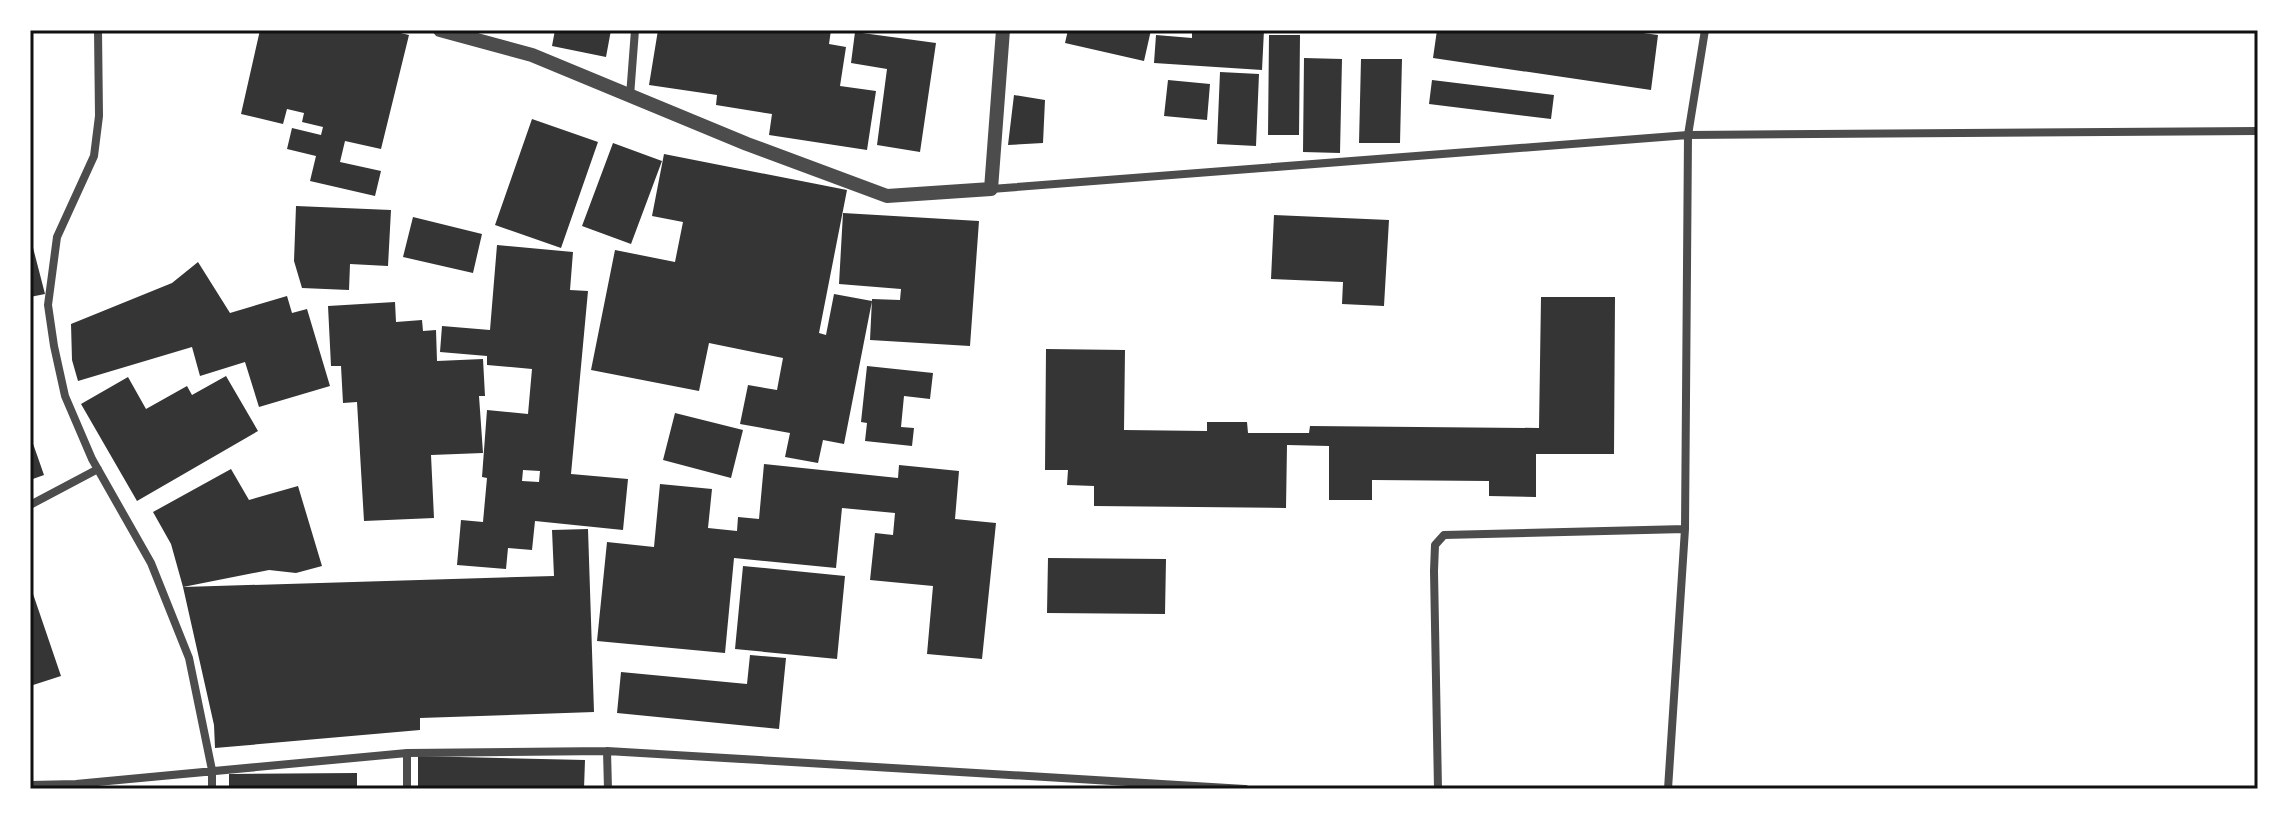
<svg xmlns="http://www.w3.org/2000/svg" width="2288" height="819" font-family="Helvetica,sans-serif">
  <style>
    .building { fill: #353535; fill-rule: evenodd }
    .lines { fill: none; stroke-linecap: round; stroke-linejoin: round }
    .minor { stroke: #4c4c4c; stroke-width: 8 }
    .tertiary { stroke: #4c4c4c; stroke-width: 14 }
    .neatline { fill: none; stroke: #111; stroke-width: 3 }
  </style>
  <rect width="100%" height="100%" fill="#fff"/>
  <path class="building" d="M260 30H388L409 35 381 149 345 141 340 162 381 171 375 196 310 181 316 156 287 149 292 128 321 135 323 127 302 122 304 113 287 109 283 124 241 114Z
    M555 30H611L606 57 552 46Z
    M658 30H831L829 44 846 47 840 86 876 91 867 150 769 135 772 114 716 105 717 95 649 85Z
    M1068 30H1151L1144 61 1065 43Z
    M1192 30H1264L1262 70 1154 63 1156 35 1192 38Z
    M1437 30H1621L1658 35 1651 90 1433 58Z
    M855 32 936 43 920 152 877 145 887 69 851 63Z
    M1269 35H1300L1299 135H1268Z
    M1304 58 1342 59 1340 153 1303 152Z
    M1361 59H1402L1400 143H1359Z
    M1220 72 1259 74 1256 146 1217 144Z
    M1168 80 1210 84 1207 120 1164 116Z
    M1432 80 1554 95 1551 119 1429 104Z
    M1014 95 1045 100 1043 143 1008 145Z
    M532 119 598 142 561 248 495 225Z
    M613 143 662 161 631 244 582 226Z
    M664 154 847 190 819 333 826 335 834 294 872 301 844 444 823 440 818 463 785 457 790 433 740 424 748 385 777 390 783 358 709 343 699 391 591 370 615 250 675 262 683 222 652 216Z
    M296 206 391 210 388 266 350 264 349 290 302 288 294 261Z
    M843 213 979 221 970 346 870 340 872 299 900 300 901 289 839 284Z
    M1274 215 1389 220 1384 306 1342 304 1343 282 1271 279Z
    M413 217 482 234 473 273 403 257Z
    M30 236 45 294 30 297Z
    M497 245 573 252 570 290 588 291 571 474 628 479 623 530 535 521 532 550 508 548 506 569 457 565 461 520 483 522 487 478 482 477 487 410 528 414 532 369 487 365V356L440 352 442 326 490 330ZM523 470 540 471 539 482 522 481Z
    M198 262 230 313 287 296 292 313 307 309 330 386 259 407 245 362 200 376 192 347 78 381 72 360 71 324 172 283Z
    M1541 297H1615L1614 454H1536V497L1489 496V481L1372 480V500H1329V446L1287 445 1286 508 1094 506V486L1067 485 1068 470H1045L1046 349 1125 350 1124 430 1207 431V422H1247L1248 433H1309L1310 426 1539 428Z
    M395 302 396 322 422 320 423 331 436 330 437 361 483 359 485 396H479L483 453 431 455 434 518 364 521 357 402 343 403 341 366H331L328 306Z
    M867 366 933 373 930 399 904 396 901 427 914 428 912 446 865 441 867 423 861 422Z
    M226 376 258 431 137 501 81 404 128 377 146 409 187 386 192 395Z
    M675 413 743 430 731 478 663 460Z
    M30 435 44 475 30 480Z
    M764 464 898 478 899 465 959 471 955 519 996 523 982 659 927 654 933 586 870 580 875 533 893 535 895 513 842 508 836 568 734 558 725 653 597 641 607 542 654 547 660 484 712 489 708 528 737 531 738 517 759 519Z
    M231 469 249 500 298 486 322 566 296 573 269 570 183 587 554 576 552 530 588 529 594 712 420 718V730L215 748 214 725 183 587 171 544 153 512Z
    M1048 558 1166 559 1165 614 1047 613Z
    M743 566 845 576 837 659 735 649Z
    M30 585 61 676 30 686Z
    M750 655 786 658 779 729 617 713 621 672 747 684Z
    M418 756 585 760 584 789H418Z
    M357 773V789H229V774Z"/>
  <g class="lines">
    <path class="minor" d="M98 30 99 116 94 156 57 237 48 305 54 346 65 396 92 459 151 563 189 658 212 770V789
      M630 96 635 30
      M991 189 1688 135 2258 131
      M30 505 98 469
      M607 751 608 789
      M407 753V789
      M30 785 76 784 407 753 607 751 1245 789
      M1438 789 1434 571 1435 545 1444 535 1685 529
      M1668 789 1685 529 1688 135 1705 30"/>
    <path class="tertiary" d="M440 30 532 55 747 144 887 196 991 189 1003 30"/>
  </g>
  <rect width="2288" height="819" fill="none" stroke="#ffffff" stroke-width="64"/>
  <rect x="32" y="32" width="2224" height="755" class="neatline"/>
</svg>
